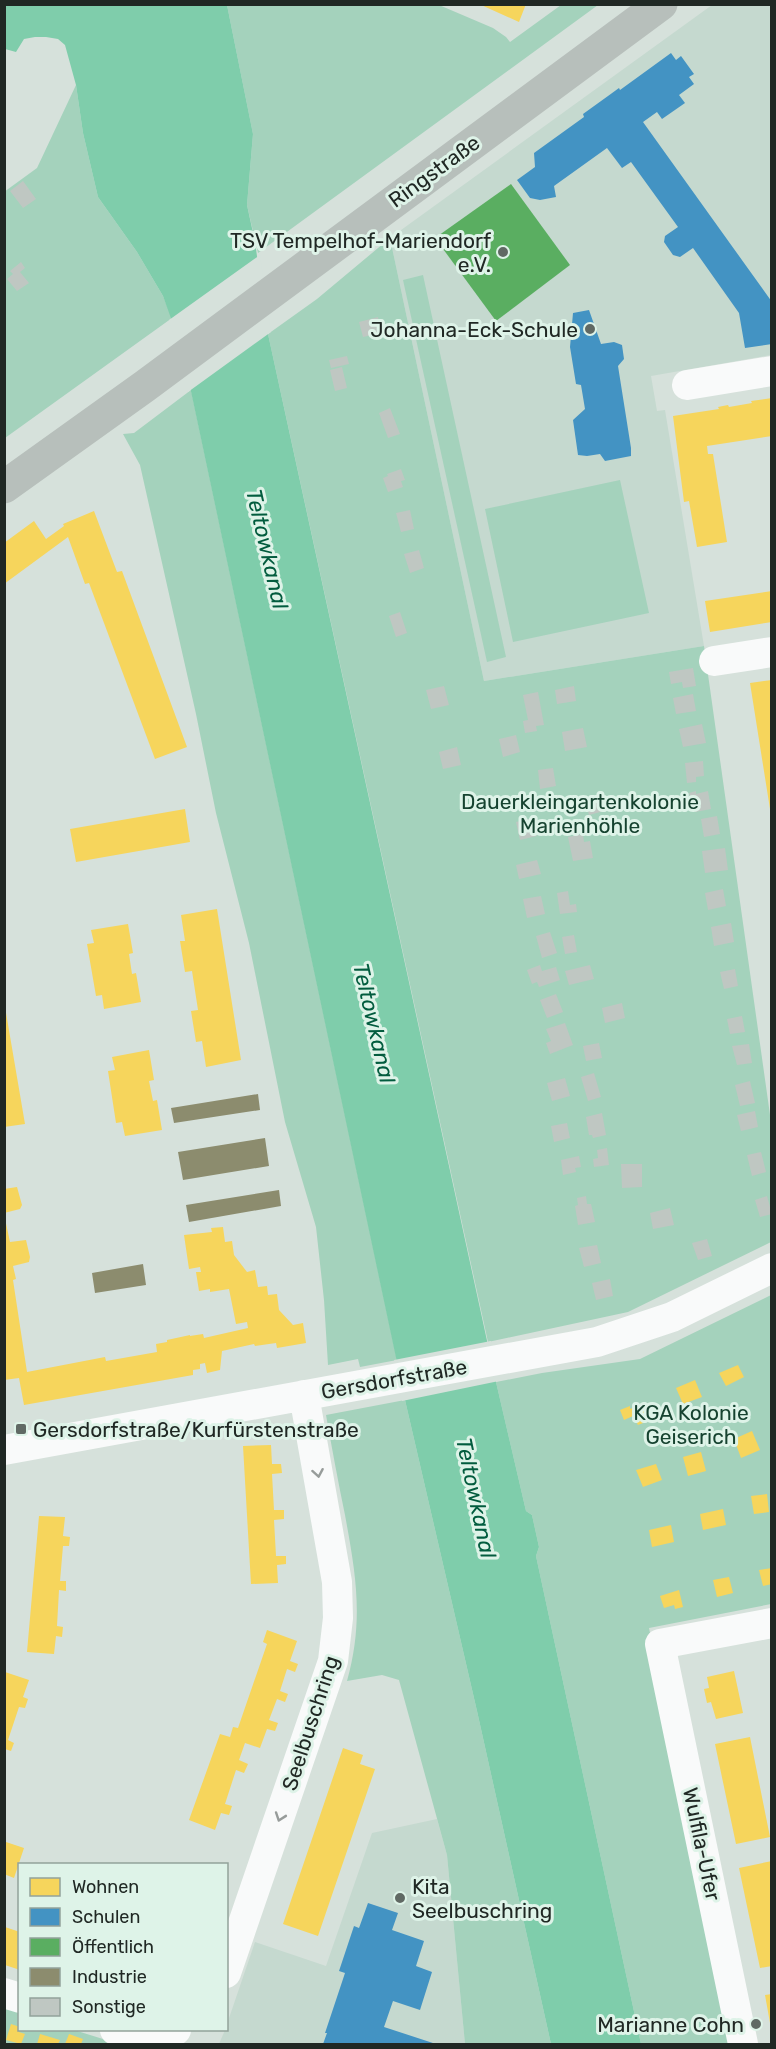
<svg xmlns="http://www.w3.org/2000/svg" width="776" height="2049" font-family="Rubik,sans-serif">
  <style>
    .built { fill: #c5d9cf }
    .green { fill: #a4d2bc }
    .water { fill: #7fcdab }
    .pier { fill: #d6e1db }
    .homes { fill: #f6d55c }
    .schools { fill: #4393c3 }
    .public { fill: #5aae61 }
    .industry { fill: #8c8c6e }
    .building { fill: #bfc7c2 }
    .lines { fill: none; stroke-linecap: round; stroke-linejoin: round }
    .minor { stroke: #f9fafa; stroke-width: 30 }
    .major { stroke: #b7bfbb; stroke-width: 33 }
    .oneway { stroke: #979c9a }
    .poi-dot { fill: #606964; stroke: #def3e8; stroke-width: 2 }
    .labels { text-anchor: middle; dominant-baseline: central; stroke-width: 6; stroke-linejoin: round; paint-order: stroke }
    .street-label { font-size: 21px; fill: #202824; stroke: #def3e8 }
    .poi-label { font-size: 21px; fill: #202824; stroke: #def3e8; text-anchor: end }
    .park-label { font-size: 21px; fill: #164330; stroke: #def3e8 }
    .water-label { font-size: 22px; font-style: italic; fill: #025c3e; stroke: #def3e8 }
  </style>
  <rect width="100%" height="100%" fill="#d6e1db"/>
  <path class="built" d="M712 5H771V355L651 376 657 411 665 410 704 646 484 681 390 238Z
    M437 1819 447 1855 465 2044H219L225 2030H226L227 2024 255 1942 326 1966 372 1833Z"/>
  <path class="green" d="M227 5H439L493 28 506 37 510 42 561 5H598L258 253 247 205 253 134Z
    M76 85 83 133 98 197 137 252 163 296 172 318 5 438 4 192 37 168Z
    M390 238 484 681 704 646 771 1122V1242L628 1312 488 1342 268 334 317 299Z
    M423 275 506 657 487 662 403 280Z
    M191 390 397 1360 360 1367 358 1359 328 1365 324 1300 316 1227 285 1122 249 943 216 813 196 714 140 465 123 434 134 433Z
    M620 480 649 613 513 642 485 509Z
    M771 1295V1604L649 1628 735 2044H641L536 1556 539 1547 532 1515 526 1511 496 1382 542 1373 640 1359Z
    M405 1400 477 1711 551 2044H465L447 1855 399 1680 382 1675 347 1681C364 1620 356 1575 345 1515 338 1482 332 1448 326 1415Z
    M4 2006 19 2011 20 2030H74L119 2044H5Z"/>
  <path class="water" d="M5 5H227L253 134 247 205 255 242 268 334 496 1382 526 1511 532 1515 539 1547 536 1556 641 2044H551L477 1711 405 1400 182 349 163 296 137 252 98 197 83 133 76 85 65 45 58 39 46 37H35L24 39 16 52 5 49Z"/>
  <path class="pier" d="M260 255 271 332 188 392 179 350 169 320Z
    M491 1341 499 1381 402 1401 394 1360Z"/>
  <path class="homes" d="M479 4H526L519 22Z
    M772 398V436L707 446 708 454H713L727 542 697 547 689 501 684 502 673 416 719 409 718 407 728 405 729 407 752 403 751 401Z
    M94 511 117 572 122 571 187 747 155 759 89 583 85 584 68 537 4 584V543L34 521 46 539 64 526 63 524Z
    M772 591V622L710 632 705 601Z
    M772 680V808L770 809 750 683Z
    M185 809 190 842 76 862 70 829Z
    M217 909 241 1060 206 1067 202 1041 196 1042 191 1011 198 1010 192 971 185 972 180 941H185L181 915Z
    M128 924 133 953 129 954 132 974 136 973 141 1002 104 1009 102 995 96 996 87 944 94 943 91 930Z
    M4 1001 25 1124 4 1127Z
    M149 1050 154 1080 149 1081 153 1101 157 1100 162 1130 125 1136 122 1122 116 1123 108 1071 115 1070 112 1057Z
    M17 1187 22 1205 20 1209 4 1213V1189Z
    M4 1214 10 1242 26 1240 30 1257 29 1262 13 1266 16 1279 13 1280 27 1372 105 1357 106 1361 157 1352 156 1344 167 1342V1340L190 1335V1336L203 1334 204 1338 248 1328 247 1322 236 1324 229 1289 210 1292V1289L199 1291 196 1272H201L200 1267 189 1269 184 1235 212 1232 211 1228 223 1227 225 1242 232 1241 234 1255 247 1272 255 1270 258 1287 267 1286 268 1295 277 1294 279 1310 293 1325 303 1323 306 1343 277 1348 276 1343 255 1346 254 1344 222 1351 220 1370 207 1373 205 1363 200 1364V1369L193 1370V1375L24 1405 19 1378 4 1380Z
    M738 1365 744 1377 726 1386 719 1373Z
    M695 1380 702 1397 683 1404 676 1388Z
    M644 1403 645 1408 648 1406 653 1419 638 1425 633 1416 624 1420 620 1410 630 1406V1409Z
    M752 1431 760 1450 741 1458 734 1439Z
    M271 1445 272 1464H281L282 1473 272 1474 274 1510H284V1519L274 1520 276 1556H286V1564L277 1565 278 1583 251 1584 243 1446Z
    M701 1452 706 1471 688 1476 683 1457Z
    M656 1464 662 1480 643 1487 636 1470Z
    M767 1494 769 1512 754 1514 751 1496Z
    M723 1509 726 1525 703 1530 700 1514Z
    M39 1516 65 1517 63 1536 70 1537 69 1546H63L60 1581H66V1591L59 1590 57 1626 63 1627 62 1637 56 1636 54 1654 27 1652Z
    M671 1525 674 1542 652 1547 649 1530Z
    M772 1568V1584L763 1586 759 1570Z
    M729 1577 733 1593 717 1597 713 1580Z
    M679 1590 683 1607 675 1609 674 1605 664 1608 660 1596Z
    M267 1630 297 1641 290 1661 298 1664 295 1672 287 1669 280 1691 288 1694 285 1702 277 1699 269 1720 278 1723 275 1731 267 1729 260 1748 245 1743 239 1760 248 1764 244 1773 236 1770 225 1804 232 1806 229 1815 221 1813 215 1830 189 1820 220 1734 230 1737 233 1727 238 1728 267 1644 263 1642Z
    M734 1671 743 1713 716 1719 711 1702 707 1703 704 1689 709 1688 707 1677Z
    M5 1672 29 1680 23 1697 28 1699 25 1708 19 1707 8 1740 14 1743 11 1751 5 1749Z
    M750 1737 770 1837 736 1844 715 1744Z
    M343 1748 363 1755 360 1764 375 1769 318 1936 283 1924Z
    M6 1842 24 1848 14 1878 4 1874Z
    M772 1861V1966L760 1968 739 1868Z
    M5 1927 20 1932V1970L5 1965Z
    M772 1994V2023H770L765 1995Z
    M11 2024 20 2027 19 2032 25 2034 21 2044 6 2040Z
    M40 2034 60 2040 58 2044H37Z
    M69 2034 83 2039 81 2044H65Z"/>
  <path class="schools" d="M671 53 676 60 681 56 694 74 689 77 694 84 679 95 685 103 662 119 657 112 643 122 772 302V344L745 348 739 313 693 248 680 257 673 255 664 242 665 236 678 227 631 162 622 168 607 148 554 186 556 197 540 200 530 198 517 180 535 167 534 153 584 117 583 114 608 96 619 88 620 90Z
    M589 310 601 344 614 342 622 345 624 359 618 366 631 448V456L605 461 600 454 587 456 578 455 573 420 585 409 581 385 576 384 570 347 573 313Z
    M368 1903 398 1913 392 1930 424 1941 416 1966 432 1972 420 2010 393 2001 384 2027 436 2044H323L327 2033H325L345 1973 339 1971 354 1926 359 1928Z"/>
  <path class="public" d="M511 184 570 265 496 321 435 238Z"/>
  <path class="industry" d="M258 1094 260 1110 174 1123 171 1108Z
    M265 1138 269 1166 183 1180 178 1152Z
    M279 1190 281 1206 189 1222 186 1205Z
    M143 1264 146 1285 95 1293 92 1273Z"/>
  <path class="building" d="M23 181 36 199 23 208 10 191Z
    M21 262 25 268 20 272 29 283 17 291 7 279 13 274 10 271Z
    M378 317 381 333 363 337 359 322Z
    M347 356 349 364 331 368 329 360Z
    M342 367 347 388 335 391 330 370Z
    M390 408 400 434 388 438 379 413Z
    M401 469 405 480 401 481 403 487 388 492 383 478 388 476 387 474Z
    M410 510 414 529 401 532 396 513Z
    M419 550 424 568 410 573 404 554Z
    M400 612 407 633 396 637 389 616Z
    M693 668 696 686 683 688 682 682 671 684 669 672Z
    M444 686 449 705 431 709 426 690Z
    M574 686 576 701 557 704 555 690Z
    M538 692 544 725 536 726 537 731 525 733 523 721 528 720 523 695Z
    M693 694 696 711 676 714 673 698Z
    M702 724 706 743 683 747 679 729Z
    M583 728 587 747 565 751 562 732Z
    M516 735 520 752 503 757 499 739Z
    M457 747 461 765 443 769 439 752Z
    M703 761 704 776 696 777V782L687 783 685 763Z
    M553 768 556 786 540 789 538 770Z
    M696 791V794L708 791 711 809 695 812 689 793Z
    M600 796 604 811 589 815 585 799Z
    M717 816 720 834 704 837 701 819Z
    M533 818 537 836 520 840 516 822Z
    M583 834 584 842 590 841 593 858 573 861 568 837Z
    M725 848 728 870 705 873 702 851Z
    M537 860 541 874 519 879 516 865Z
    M723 889 726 906 708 910 705 893Z
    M568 891 570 905 576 904 577 912 560 914 557 893Z
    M541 896 545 914 527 918 523 899Z
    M731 923 734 942 714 946 711 927Z
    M550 932 557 953 542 958 536 936Z
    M574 935 577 952 565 954 562 937Z
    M540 965 542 971 556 967 560 980 539 987 537 982 532 984 527 970Z
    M590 965 594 979 569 985 565 971Z
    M735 969 738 986 724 989 720 972Z
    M556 994 563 1012 547 1018 540 1000Z
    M622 1003 625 1018 605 1023 602 1008Z
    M742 1016 745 1032 730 1034 727 1019Z
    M565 1023 573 1045 550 1054 546 1043 551 1041 546 1029Z
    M599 1043 602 1058 586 1061 583 1046Z
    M749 1044 752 1063 737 1065 732 1046Z
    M594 1073 601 1097 588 1101 581 1077Z
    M565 1078 570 1096 552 1101 547 1083Z
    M750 1081 755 1103 740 1106 735 1085Z
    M755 1111 758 1127 741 1131 737 1115Z
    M602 1113 606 1135 593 1138 592 1135H589L586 1117Z
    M567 1123 570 1138 554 1142 551 1126Z
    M607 1148 609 1165 594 1167 593 1159 598 1158 597 1150Z
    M761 1152 766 1172 752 1176 747 1155Z
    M579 1156 581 1167 575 1168 576 1172 563 1175 561 1160Z
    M621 1164H642V1187L622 1188Z
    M586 1196 587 1204H591L595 1222 578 1225 575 1206 578 1205 577 1198Z
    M767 1196 772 1214 760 1217 755 1200Z
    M670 1208 674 1225 653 1229 650 1213Z
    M707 1239 712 1256 698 1260 692 1243Z
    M597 1245 601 1263 584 1267 579 1248Z
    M610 1279 613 1296 596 1300 592 1283Z"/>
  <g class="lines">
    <path class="minor" d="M687 385 772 371
      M714 661 772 652
      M4 1450 597 1342 672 1317 772 1268
      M226 1973 333 1661 338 1618 337 1582 304 1395
      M4 1993 20 1998
      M115 2030C136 2036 156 2039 176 2030
      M743 2044 660 1644 772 1623"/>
    <path class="major" d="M4 487 145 386 661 4"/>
  </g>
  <defs><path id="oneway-chevron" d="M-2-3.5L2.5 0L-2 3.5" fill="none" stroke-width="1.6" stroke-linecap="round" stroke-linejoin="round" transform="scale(1.5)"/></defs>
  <g class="oneway">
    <use href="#oneway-chevron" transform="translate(318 1473) rotate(80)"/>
    <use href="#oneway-chevron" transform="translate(280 1817) rotate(109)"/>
  </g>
  <g class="poi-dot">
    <circle cx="503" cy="252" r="6"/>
    <circle cx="590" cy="329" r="6"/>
    <rect x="15" y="1423" width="12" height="12" rx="3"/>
    <circle cx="400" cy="1898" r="6"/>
    <circle cx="756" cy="2024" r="6"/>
  </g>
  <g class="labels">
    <g class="street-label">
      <text transform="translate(434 171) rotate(-36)">Ringstraße</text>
      <text transform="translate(394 1379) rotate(-10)">Gersdorfstraße</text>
      <text transform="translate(310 1723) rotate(-72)">Seelbuschring</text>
      <text transform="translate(702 1844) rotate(78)">Wulfila-Ufer</text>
    </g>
    <g class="poi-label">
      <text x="491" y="240">TSV Tempelhof-Mariendorf<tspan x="491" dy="24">e.V.</tspan></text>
      <text x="578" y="329">Johanna-Eck-Schule</text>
      <text x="33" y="1429" text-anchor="start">Gersdorfstraße/Kurfürstenstraße</text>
      <text x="412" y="1886" text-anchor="start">Kita<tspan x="412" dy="24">Seelbuschring</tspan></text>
      <text x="744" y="2024">Marianne Cohn</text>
    </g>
    <g class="park-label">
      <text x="580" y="801">Dauerkleingartenkolonie<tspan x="580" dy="24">Marienhöhle</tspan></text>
      <text x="691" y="1412">KGA Kolonie<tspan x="691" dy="24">Geiserich</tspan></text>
    </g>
    <g class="water-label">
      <text transform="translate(267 549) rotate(77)">Teltowkanal</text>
      <text transform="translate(374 1023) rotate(77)">Teltowkanal</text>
      <text transform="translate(476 1498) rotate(78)">Teltowkanal</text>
    </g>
  </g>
  <rect width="776" height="2049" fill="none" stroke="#202824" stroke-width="12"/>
  <rect x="18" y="1863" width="210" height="168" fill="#def3e8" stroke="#92a29a" stroke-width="1.5"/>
  <rect x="30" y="1878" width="30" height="18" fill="#f6d55c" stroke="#92a29a" stroke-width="1.5"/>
  <text x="72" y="1893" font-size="18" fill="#202824">Wohnen</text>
  <rect x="30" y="1908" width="30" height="18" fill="#4393c3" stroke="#92a29a" stroke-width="1.5"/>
  <text x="72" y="1923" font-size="18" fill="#202824">Schulen</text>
  <rect x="30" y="1938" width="30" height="18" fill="#5aae61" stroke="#92a29a" stroke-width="1.5"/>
  <text x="72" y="1953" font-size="18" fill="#202824">Öffentlich</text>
  <rect x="30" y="1968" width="30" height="18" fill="#8c8c6e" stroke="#92a29a" stroke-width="1.5"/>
  <text x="72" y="1983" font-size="18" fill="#202824">Industrie</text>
  <rect x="30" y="1998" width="30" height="18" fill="#bfc7c2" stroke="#92a29a" stroke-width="1.5"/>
  <text x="72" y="2013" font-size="18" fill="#202824">Sonstige</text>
</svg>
